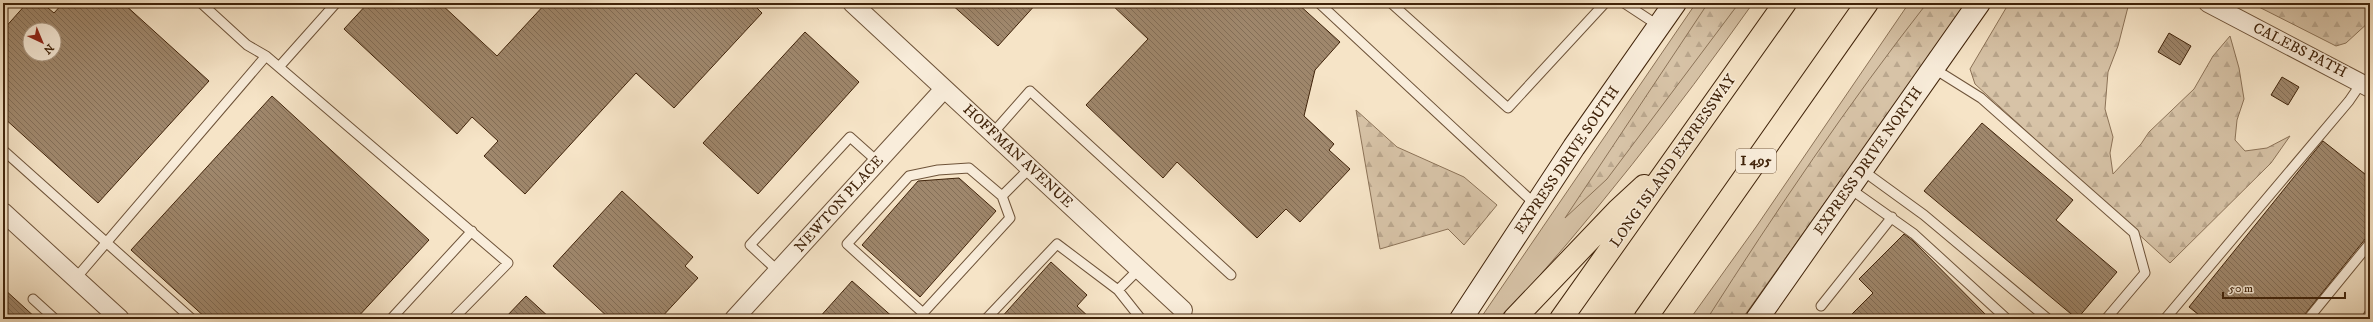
<svg xmlns="http://www.w3.org/2000/svg" width="2373" height="322" font-family="'IM FELL DW Pica',serif">
  <style>
    .green { fill: #d7c3a7; stroke: #8c7358 }
    .forest { fill: url(#forest-firs); stroke: #8c7358 }
    .building { fill: url(#building-back-hatch); stroke: #40230a; fill-rule: evenodd }
    .lines { fill: none; stroke-linecap: round; stroke-linejoin: round }
    .service-casing { stroke: #6e5339; stroke-width: 11 }
    .minor-casing { stroke: #6e5339; stroke-width: 20 }
    .secondary-casing { stroke: #40230a; stroke-width: 24 }
    .motorway-casing { stroke: #40230a; stroke-width: 24 }
    .service { stroke: #f9eddb; stroke-width: 9 }
    .minor { stroke: #f9eddb; stroke-width: 18 }
    .secondary { stroke: #f9eddb; stroke-width: 22 }
    .motorway { stroke: #f6e4c7; stroke-width: 22 }
    .labels { text-anchor: middle; dominant-baseline: central; stroke-width: 3; stroke-linejoin: round; paint-order: stroke }
    .shield { fill: #f9eddb; stroke: #786049; stroke-width: 1 }
    .shield-label { font-size: 14px; font-weight: bold; fill: #40230a }
    .street-label { font-size: 15px; fill: #40230a; stroke: #f9eddb }
  </style>
  <defs>
    <pattern id="forest-firs" width="22" height="20" patternUnits="userSpaceOnUse"><rect width="22" height="20" fill="#d7c3a7"/><path d="M5 1l3.5 6h-7zM16 11l3.5 6h-7z" fill="#baa78e"/></pattern>
    <pattern id="building-back-hatch" width="6" height="6" patternUnits="userSpaceOnUse"><rect width="6" height="6" fill="#9f876c"/><path d="M-1 5l2 2M0 0l6 6M5-1l2 2" fill="none" stroke="#836e57"/></pattern>
  </defs>
  <rect width="100%" height="100%" fill="#f6e4c7"/>
  <filter id="stains"><feTurbulence type="fractalNoise" baseFrequency=".005" numOctaves="4"/><feColorMatrix values="0 0 0 0 .2 0 0 0 0 .09 0 0 0 0 .02 0 0 0 .5 -.17"/></filter>
  <radialGradient id="worn" r=".72"><stop offset=".6" stop-color="#630" stop-opacity="0"/><stop offset="1" stop-color="#630" stop-opacity=".3"/></radialGradient>
  <path class="green" d="M1696 3H1753C1675 113 1592 219 1501 319H1480Z
    M1909 3H1968L1748 319H1690L1756 227Z"/>
  <path class="forest" d="M1708 3H1739L1607 179 1565 218Z
    M1927 3H1967L1742 319H1707C1776 211 1848 104 1927 3Z
    M2009 3H2129L2118 46 2108 72 2105 109 2113 137 2110 153 2113 174 2141 144 2149 132 2194 89 2213 56 2230 36 2239 68 2244 99 2237 120 2235 140 2245 151 2267 148 2290 136 2271 163 2170 263 1975 84 1970 69Z
    M2251 3H2370V21L2346 43 2336 46Z
    M1356 110 1397 147 1464 177 1497 205 1464 245 1448 229 1380 249Z"/>
  <path class="building" d="M27 3H42L54 13 63 3H123L209 81 98 203 3 117V30ZM30 30H54V54H30Z
    M368 3H440L497 56 546 3H752L762 13 674 108 636 73 525 194 484 156 498 141 472 117 457 134 344 29Z
    M950 3H1037L998 46Z
    M1110 3H1297L1340 42 1315 70 1304 116 1334 144 1329 150 1350 169 1300 222 1286 209 1257 238 1177 162 1163 178 1086 105 1148 39Z
    M805 32 859 82 758 194 703 143Z
    M2169 33 2191 46 2180 65 2158 52Z
    M2282 77 2299 87 2288 105 2271 95Z
    M272 96 429 240 356 319H207L131 250Z
    M1982 123 2073 200 2056 220 2117 272 2077 319 1924 191Z
    M2323 141 2370 178V233L2301 319H2204L2189 307Z
    M959 178 996 211 920 297 862 245 918 181Z
    M622 191 693 257 685 266 698 278 660 319H610L553 266Z
    M1904 234 1913 241 1990 319H1847L1873 293 1859 279Z
    M1051 262 1087 295 1077 306 1091 319H1000Z
    M852 281 895 319H818Z
    M3 288 37 319H3Z
    M526 296 551 319H504Z"/>
  <g class="lines">
    <g class="service-casing">
      <path id="service" d="M201 3 247 45 266 56 508 263 453 319
        M1319 3 1536 205
        M1391 3 1508 108 1605 3
        M1624 3 1659 26
        M279 67 336 3
        M1933 68 1981 98 2134 233 2145 273 2106 319
        M993 133 1030 91 1231 275
        M3 150 192 319
        M1862 170 1924 215 2048 319
        M1849 188 1914 234 2007 319
        M1002 196 969 168 938 170 909 176 847 244 923 313 1010 218 1002 196 1030 168
        M778 271 750 245 850 137 878 162
        M76 278 266 56
        M1118 290 1139 269
        M33 299 55 319
        M1821 306 1892 217
        M391 319 472 231
        M986 319 1057 244 1118 290 1141 319
        M2165 319 2349 101 2362 82
        M2308 319 2370 243
        M2366 319 2370 313"/>
    </g>
    <g class="minor-casing">
      <path id="minor" d="M852 3 1183 310
        M2208 3 2370 88
        M3 212 120 319
        M734 319 944 89"/>
    </g>
    <g class="secondary-casing">
      <path id="secondary" d="M1461 319 1574 147 1675 3
        M1757 319 1979 3"/>
    </g>
    <g class="motorway-casing">
      <path id="motorway" d="M1514 319 1618 210 1644 186
        M1561 319 1785 3
        M1645 319 1867 3"/>
    </g>
    <use href="#service" class="service"/>
    <use href="#minor" class="minor"/>
    <use href="#secondary" class="secondary"/>
    <use href="#motorway" class="motorway"/>
  </g>
  <g class="labels">
    <rect class="shield" x="1736" y="149" width="40" height="24" rx="3"/>
    <g class="shield-label">
      <text x="1756" y="161">I 495</text>
    </g>
    <g class="street-label">
      <text transform="translate(2300 50) rotate(27)">CALEBS PATH</text>
      <text transform="translate(1018 156) rotate(43)">HOFFMAN AVENUE</text>
      <text transform="translate(1567 160) rotate(-56)">EXPRESS DRIVE SOUTH</text>
      <text transform="translate(1673 161) rotate(-55)">LONG ISLAND EXPRESSWAY</text>
      <text transform="translate(1868 161) rotate(-55)">EXPRESS DRIVE NORTH</text>
      <text transform="translate(839 204) rotate(-48)">NEWTON PLACE</text>
    </g>
  </g>
  <rect width="2373" height="322" fill="none" stroke="#f6e4c7" stroke-width="16"/>
  <rect x="4" y="4" width="2365" height="314" fill="none" stroke="#40230a" stroke-width="2"/>
  <rect x="8" y="8" width="2357" height="306" fill="none" stroke="#40230a"/>
  <g transform="translate(42 42) rotate(136)"><circle r="19" fill="#f9eddb" stroke="#af9c87"/>
  <path d="M0-3L7 15L0 10L-7 15Z" fill="#8f2418"/>
  <text y="-6" font-size="11" font-weight="bold" text-anchor="middle" fill="#40230a">N</text>
  </g>
  <path d="M2223 292v6h122v-6" fill="none" stroke="#40230a" stroke-width="2"/>
  <text x="2229" y="292" font-size="12" fill="#40230a" stroke="#f9eddb" stroke-width="3" paint-order="stroke">50 m</text>
  <rect width="100%" height="100%" filter="url(#stains)"/>
  <rect width="100%" height="100%" fill="url(#worn)"/>
</svg>
